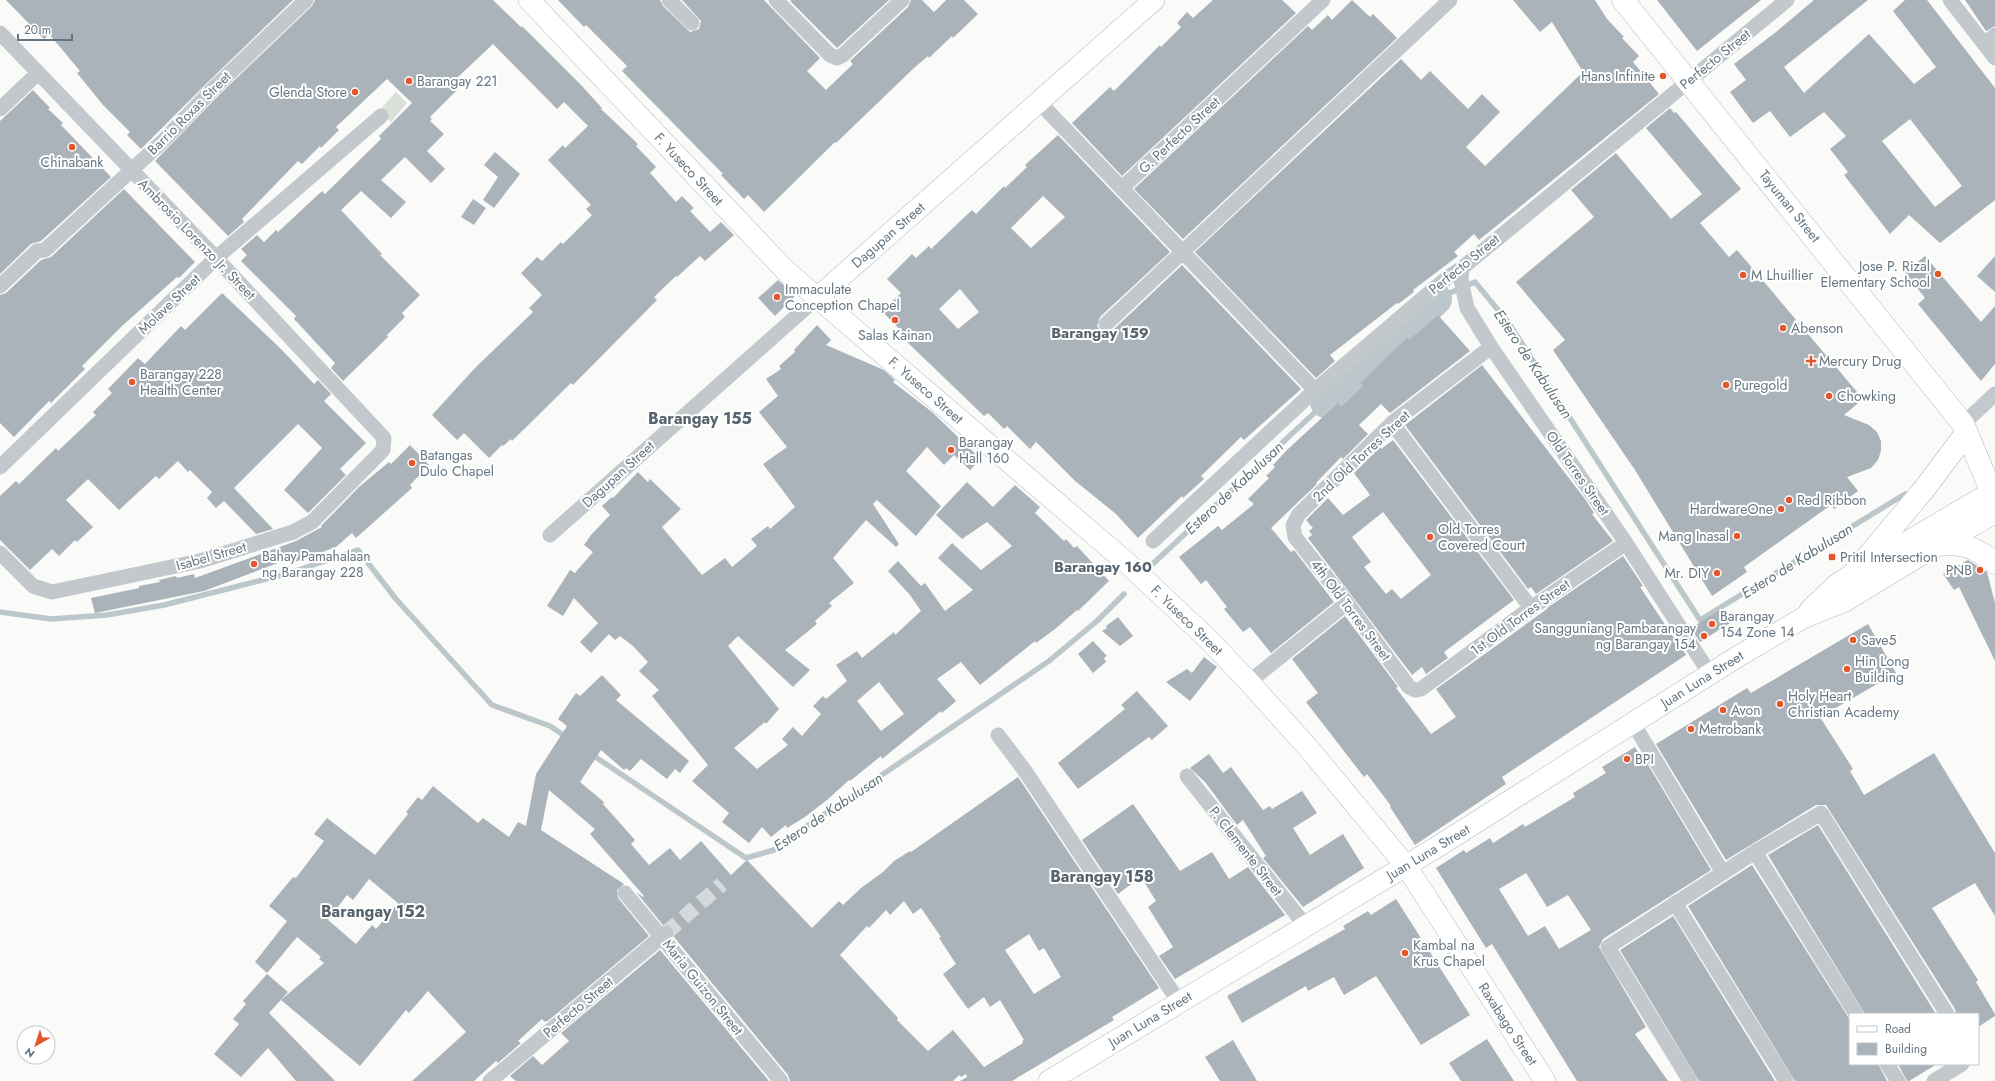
<svg xmlns="http://www.w3.org/2000/svg" width="1995" height="1081" font-family="Jost,sans-serif">
  <style>
    .green { fill: #dadfd7 }
    .lines { fill: none; stroke-linecap: round; stroke-linejoin: round }
    .stream { stroke: #bbc7cb; stroke-width: 5.5 }
    .river { stroke: #bbc7cb; stroke-width: 32 }
    .building { fill: #aab3b9; fill-rule: evenodd }
    .street-tunnel { stroke: #d5d9db; stroke-width: 15; stroke-dasharray: 15 8; stroke-linecap: butt }
    .secondary-casing { stroke: #b3babf; stroke-width: 22 }
    .primary-casing { stroke: #b5babe; stroke-width: 23 }
    .street { stroke: #c3c8cc; stroke-width: 15 }
    .secondary { stroke: #fff; stroke-width: 21 }
    .primary { stroke: #fff; stroke-width: 22 }
    .poi-dot { fill: #e4572e; stroke: #fff; stroke-width: 1.5 }
    .labels { text-anchor: middle; dominant-baseline: central; stroke-width: 4; stroke-linejoin: round; paint-order: stroke }
    .street-label { font-size: 14px; fill: #657683; stroke: #fff }
    .poi-label { font-size: 14px; fill: #657683; stroke: #fff; text-anchor: start }
    .neighbourhood-label { font-size: 15px; font-weight: bold; fill: #57646e; stroke: #fff }
    .water-label { font-size: 15px; font-style: italic; fill: #60757c; stroke: #fff }
    .quarter-label { font-size: 16px; font-weight: bold; fill: #57646e; stroke: #fff }
  </style>
  <rect width="100%" height="100%" fill="#fafaf8"/>
  <path class="green" d="M396 92 407 103 391 122 379 111Z"/>
  <g class="lines">
    <path class="stream" d="M1436 299 1475 282 1508 322 1700 620 1905 494
      M1143 573 1326 402
      M0 612 51 619 107 615 164 605 286 574 358 550 396 599 492 705 550 726 568 738
      M591 754 746 858 777 849 807 826 1049 661 1097 621 1124 594"/>
    <path class="river" d="M1326 402 1436 299"/>
  </g>
  <path class="building" d="M6 0H293L208 82 141 149 127 135 130 132 103 105 77 73 80 71 49 34 44 39Z
    M315 0H493L521 27 522 26 581 85 602 108 601 109 638 144 636 146 656 167 650 173 676 202 682 196 694 208 690 211 710 232 721 222 734 235 705 261 700 256 677 277 676 276 654 297 657 300 573 385 571 383 512 441 511 439 503 446 502 445 489 458 464 433 457 440 432 415 475 368 533 312 529 308 542 295 521 273 537 257 542 261 561 242 563 244 592 215 586 209 591 205 548 160 563 145 565 148 588 126 564 102 557 109 493 44 458 77 464 83 430 117 432 119 430 121 444 134 427 151 445 169 431 183 405 157 381 180 406 202 391 218 361 191 341 210 382 254 380 255 420 295 402 313 405 317 387 335 388 337 343 381 331 368 335 363 294 319 296 316 241 261 247 255 241 249 257 235 264 242 276 230 278 232 322 191 325 194 381 139 379 136 412 103 387 79 336 127 339 130 321 148 320 146 302 164 298 161 242 219 244 222 228 236 155 161 220 94 312 6Z
    M558 0H660L663 6 690 32 699 29 701 21 682 0H764L820 58 807 71 826 90 853 64 850 61 908 7 911 0H922L934 12 946 0H964L978 14 953 38 952 36 929 58 928 56 914 68 836 143 835 142 764 212 748 195 744 199 721 175 723 174 622 71 627 66 586 25 584 27Z
    M792 0H889L837 48 790 1Z
    M1213 0H1282L1296 13 1122 176 1072 123 1110 87 1114 91 1160 45 1161 47 1181 27 1177 23 1187 12 1193 18Z
    M1352 0 1370 17 1373 14 1397 38 1183 239 1134 189 1308 26 1312 30 1328 15 1332 20Z
    M1513 0H1595L1607 19 1624 37 1622 38 1639 56 1633 62 1659 94 1479 240 1474 234 1454 252 1458 256 1413 290 1414 292 1398 304 1397 303 1330 355 1335 361 1316 378 1195 252 1401 59 1421 80 1430 71 1468 109 1482 94 1500 112 1466 147 1485 166 1583 72 1552 22 1540 32Z
    M1657 0H1761L1697 51Z
    M1814 0H1868L1784 67 1804 93 1869 34 1914 84 1936 67 1893 11 1905 0H1927L1995 88V200L1940 243 1909 215 1890 234 1844 175 1848 172 1830 149 1846 136 1824 112 1790 137 1770 111 1753 123 1730 92 1746 80 1734 64 1776 32ZM1910 119 1962 186 1935 207 1882 141Z
    M1965 0H1995V26L1986 31Z
    M33 90 50 108 48 109 63 123 61 125 111 177 41 241 31 244 0 274V121Z
    M1670 108 1674 113 1676 112 1741 189 1700 223 1729 257 1737 250 1863 399 1844 415 1869 425 1877 432 1881 441V451L1878 460 1871 468 1847 477 1858 491 1834 509 1831 505 1744 567 1747 572 1712 596 1635 470 1553 350 1565 340 1516 282 1594 217 1571 190 1616 153 1671 219 1702 194 1646 128Z
    M1058 135 1170 252 1100 317 1097 326 1100 330 1108 333 1112 331 1182 265 1301 389 1244 440 1241 437 1201 476 1204 479 1183 498 1182 496 1138 538 1116 514 1074 480 1036 442 1030 449 1007 426 1004 429 988 413 984 416 905 340 907 337 882 311 901 293 887 279 912 254 916 258 929 246 931 249 972 210 976 214 1004 186 1005 188 1027 167 1025 165ZM1043 196 1065 217 1031 248 1011 228ZM960 289 979 312 958 329 939 309Z
    M495 152 520 174 494 208 483 200 498 177 484 165Z
    M124 189 195 262 179 278 177 277 122 326 82 366 85 369 51 403 49 401 14 437 0 423V295L6 293 41 260 51 257Z
    M473 199 486 208 474 225 461 217Z
    M1925 256 1981 322 1995 306V364L1981 381 1918 304 1925 298 1905 272Z
    M1995 256V292L1977 276Z
    M778 280 796 295 775 316 758 298Z
    M222 293 281 349 314 384 318 380 331 394 324 401 366 443 340 469 346 475 308 513 284 490 322 448 298 424 234 488 273 529 256 534 224 501 216 508 207 498 212 492 190 470 188 472 178 461 159 479 156 476 119 510 88 479 66 500 93 527 77 542 75 540 59 556 52 549 30 570 0 540V496L16 481 19 484 56 448 58 451 96 415 93 412 112 393 108 389 138 358 145 364 181 326 185 330Z
    M1438 315 1470 351 1390 413 1381 404 1359 425 1368 434 1343 459 1341 457 1316 483 1317 484 1271 528 1291 552 1294 550 1334 602 1271 653 1250 627 1243 632 1224 609 1227 607 1206 580 1201 584 1179 557 1218 526 1222 530 1254 504 1248 499 1269 478 1266 476 1275 467 1273 465 1288 449 1338 403 1341 407 1363 386 1361 383 1395 349 1407 338 1409 340Z
    M817 325 831 340 826 345 884 370 895 380 893 382 932 412 981 459 970 470 954 455 944 465 927 447 906 471 941 506 916 536 877 500 873 504 899 544 896 547 866 520 833 558 854 583 829 603 832 606 815 621 817 624 785 650 810 670 793 687 738 636 728 646 779 709 766 724 765 722 734 748 757 769 788 745 782 739 793 727 802 736 821 714 813 706 823 696 826 699 847 681 836 665 857 651 862 658 894 632 895 635 921 611 910 595 888 571 898 561 921 586 925 583 945 611 973 590 938 558 952 543 981 570 1012 546 987 522 962 539 936 515 967 482 993 507 1015 485 1040 507 1035 513 1064 541 1066 539 1074 548 1077 546 1109 581 1078 611 1077 610 1055 629 1036 643 1035 641 980 685 961 662 937 679 956 701 942 713 941 711 882 759 881 756 850 781 849 780 827 800 805 817 787 828 786 825 771 837 762 827 749 843 722 822 729 813 692 781 708 765 652 696 659 690 639 671 648 662 633 646 620 636 615 640 609 634 591 653 580 642 598 623 574 598 563 616 547 606 570 570 575 573 593 552 584 545 591 535 610 515 602 506 612 497 613 498 638 472 648 482 650 479 681 509 662 527 702 575 725 558 732 567 757 546 751 539 768 526 770 529 795 507 763 464 787 447 759 412 778 396 766 379 781 369 779 366 795 352 794 350ZM879 682 904 714 881 731 857 701Z
    M1482 365 1585 499 1594 513 1592 514 1613 541 1536 594 1531 587 1528 589 1405 425Z
    M1393 440 1514 600 1444 652 1448 658 1426 674 1422 667 1412 675 1308 538 1312 535 1309 531 1313 528 1306 520 1328 498 1343 515 1370 495 1354 473 1380 447 1381 449ZM1383 512 1431 575 1401 599 1392 589 1386 594 1364 567 1371 562 1352 537Z
    M410 445 429 465 410 485 412 488 356 538 352 533 336 547 295 562 294 557 204 591 95 613 91 598 139 588V586L160 582 159 580 176 576 177 578 194 574 195 578 296 541 322 527 321 526 359 487 389 462 391 464Z
    M1623 556 1643 586 1640 587 1674 638 1676 637 1686 655 1502 777 1506 784 1415 845 1390 807 1391 806 1367 774 1364 777 1306 702 1318 693 1292 659 1345 616 1398 687 1396 688 1431 734 1456 717 1436 689 1547 609V608Z
    M1968 560 1987 572 1995 603V661L1959 587 1954 590 1943 574Z
    M1721 609 1730 623 1700 642 1691 628Z
    M1118 617 1133 636 1120 646 1102 631 1107 628 1106 626Z
    M1868 624 1896 673 1820 717 1853 769 1850 771 1864 795 1934 753 1995 853V916L1975 883 1932 908 1978 980 1976 982 1995 1014V1016L1978 1027V1014H1956L1955 1009 1826 805H1816L1726 860 1656 744 1747 688 1751 693Z
    M1093 641 1107 656 1104 658 1106 662 1093 673 1078 654Z
    M1204 657 1217 667 1190 701 1166 682 1187 669 1192 673Z
    M602 675 621 695 616 700 689 761 680 773 675 769 667 779 641 759 630 771 626 768 624 770 601 750 580 782 604 802 603 804 635 840 631 844 649 865 670 848 680 860 701 841 731 875 747 860 812 928 839 901 843 905 861 888 883 872 894 861 910 851 911 852 1018 777 1159 988 1112 1017 1114 1020 1012 1081H960L967 1077 966 1074 961 1077 959 1075 953 1081H790L788 1075 674 937 675 932 673 928 669 924 663 925 636 892 643 897 644 896 590 834 595 829 549 790 541 830 624 884 617 890 618 898 649 936 549 1020 545 1022 542 1019 518 1041 521 1043 498 1063 496 1061 474 1081H412L466 1032 428 991 409 1013 406 1010 360 1066 281 1000 324 963 319 959 321 957 297 937 267 973 255 962 287 921 269 906 293 877 296 878 324 841 314 834 327 818 375 855 408 814 406 812 418 797 422 800 433 786 478 823 483 818 509 837 518 822 526 826 536 774 567 726 558 719 576 693 580 696ZM369 879 398 903 376 929 372 925 356 944 328 920 347 895 353 900ZM904 901 913 914 921 908 941 937 939 938 956 964 943 974 968 1009 984 997 990 1007 1000 1000 1024 1040 1022 1041 1023 1043 984 1067 953 1030 928 1051 897 1020 898 1018 840 955 867 926 869 928 886 910 890 915ZM1029 934 1039 951 1044 948 1061 977 1034 994 1005 950Z
    M1137 691 1168 726 1152 740 1149 737 1078 789 1058 763 1125 709 1121 705Z
    M1635 747 1639 754 1641 753 1711 870 1603 939 1599 947 1646 1027 1635 1034 1668 1081H1577L1492 944 1486 948 1436 868 1464 850 1466 853 1490 838 1493 843 1523 824 1525 827 1575 797 1573 793 1606 773 1602 767ZM1526 873 1547 907 1568 895 1591 930 1559 949 1545 926 1528 936 1499 889Z
    M1209 754 1223 773 1231 767 1263 810 1270 806 1272 809 1302 791 1317 813 1293 828 1310 855 1343 834 1364 868 1303 907 1263 858 1266 856 1243 820 1237 825 1205 782 1190 768Z
    M1133 804 1180 871 1212 852 1229 879 1248 867 1285 915 1175 979 1159 956 1173 947 1148 907 1156 901 1141 877 1118 894 1082 840Z
    M1818 825 1936 1014H1865L1768 855Z
    M1752 865 1850 1020V1064H1878L1887 1081H1795L1688 906Z
    M1396 899 1470 1015 1421 1045 1376 976 1344 995 1334 977 1308 991 1306 986 1242 1023 1227 996 1345 929 1343 926 1368 911 1371 915Z
    M1673 916 1775 1081H1699L1620 950Z
    M660 950 769 1081H516L510 1076 533 1056 542 1065 569 1041 561 1033Z
    M267 974 288 992 269 1013 335 1081H296L268 1048 241 1077 214 1054 239 1024 233 1019 246 1004 243 1001Z
    M1487 1039 1514 1081H1461L1449 1063Z
    M1233 1040 1257 1081H1220L1205 1057Z
    M1898 1064H1937L1909 1081H1907Z"/>
  <g class="lines">
    <path class="street-tunnel" d="M666 933 722 884"/>
    <g class="secondary-casing">
      <path id="secondary" d="M529 0 785 270 1126 562 1208 639 1249 682 1310 750 1406 866 1545 1081
        M817 298 1154 0
        M1810 610 1835 586 1853 574 1995 490
        M1049 1081 1437 847 1737 657 1803 618 1845 601 1937 545 1995 513"/>
    </g>
    <g class="primary-casing">
      <path id="primary" d="M1623 0 1963 424 1995 500
        M1937 545C1961 542 1976 547 1995 563
        M1853 574 1925 488 1967 432"/>
    </g>
    <path class="street" d="M669 0 692 23
      M776 0 830 55 837 58 843 55 902 0
      M1950 0 1995 58
      M0 33 216 258 384 438 383 450 312 522 293 532 200 561 52 592 33 586 0 553
      M1984 44 1995 35
      M1039 102 1315 390
      M0 109 38 73
      M1122 188 1323 0
      M1462 268 1461 280 1467 308 1491 347 1626 543 1710 674
      M0 286 37 251 45 250 163 141 214 88 306 0
      M1106 324 1450 0
      M1491 347 1392 423 1299 514 1293 525 1295 537 1347 603 1409 687 1415 690 1421 689 1531 608 1626 543
      M1392 423 1531 608
      M1963 424 1995 394
      M0 467 216 258 381 116
      M550 535 817 298
      M1153 541 1315 390 1448 277 1462 268 1787 0
      M1249 682 1347 603
      M1633 723 1723 873
      M998 735 1025 771 1179 1002
      M1187 776 1305 925
      M1755 852 1856 1014
      M625 893 781 1081
      M1675 903 1786 1081
      M1887 1064 1898 1081
      M490 1081 666 933
      M1690 1081 1608 947 1755 852 1821 813 1947 1014
      M1934 1081 1962 1064"/>
    <use href="#secondary" class="secondary"/>
    <use href="#primary" class="primary"/>
  </g>
  <g class="poi-dot">
    <circle cx="1663" cy="76" r="4"/>
    <circle cx="409" cy="81" r="4"/>
    <circle cx="355" cy="92" r="4"/>
    <circle cx="72" cy="147" r="4"/>
    <circle cx="1938" cy="274" r="4"/>
    <circle cx="1743" cy="275" r="4"/>
    <circle cx="777" cy="297" r="4"/>
    <circle cx="895" cy="320" r="4"/>
    <circle cx="1783" cy="328" r="4"/>
    <path d="M1809 355h4v4h4v4h-4v4h-4v-4h-4v-4h4z"/>
    <circle cx="132" cy="382" r="4"/>
    <circle cx="1726" cy="385" r="4"/>
    <circle cx="1829" cy="396" r="4"/>
    <circle cx="951" cy="450" r="4"/>
    <circle cx="412" cy="463" r="4"/>
    <circle cx="1789" cy="500" r="4"/>
    <circle cx="1781" cy="509" r="4"/>
    <circle cx="1737" cy="536" r="4"/>
    <circle cx="1430" cy="537" r="4"/>
    <rect x="1828" y="553" width="8" height="8" rx="2"/>
    <circle cx="254" cy="564" r="4"/>
    <circle cx="1980" cy="570" r="4"/>
    <circle cx="1717" cy="573" r="4"/>
    <circle cx="1712" cy="624" r="4"/>
    <circle cx="1704" cy="636" r="4"/>
    <circle cx="1853" cy="640" r="4"/>
    <circle cx="1847" cy="669" r="4"/>
    <circle cx="1780" cy="704" r="4"/>
    <circle cx="1723" cy="710" r="4"/>
    <circle cx="1691" cy="729" r="4"/>
    <circle cx="1627" cy="759" r="4"/>
    <circle cx="1405" cy="953" r="4"/>
  </g>
  <g class="labels">
    <g class="street-label">
      <text transform="translate(1715 59) rotate(-39)">Perfecto Street</text>
      <text transform="translate(189 113) rotate(-45)">Barrio Roxas Street</text>
      <text transform="translate(1179 135) rotate(-43)">G. Perfecto Street</text>
      <text transform="translate(689 169) rotate(47)">F. Yuseco Street</text>
      <text transform="translate(1790 206) rotate(51)">Tayuman Street</text>
      <text transform="translate(888 235) rotate(-41)">Dagupan Street</text>
      <text transform="translate(197 239) rotate(46)">Ambrosio Lorenzo Jr. Street</text>
      <text transform="translate(1464 264) rotate(-39)">Perfecto Street</text>
      <text transform="translate(169 304) rotate(-44)">Molave Street</text>
      <text transform="translate(926 390) rotate(41)">F. Yuseco Street</text>
      <text transform="translate(1361 456) rotate(-43)">2nd Old Torres Street</text>
      <text transform="translate(1578 473) rotate(55)">Old Torres Street</text>
      <text transform="translate(618 474) rotate(-42)">Dagupan Street</text>
      <text transform="translate(211 556) rotate(-16)">Isabel Street</text>
      <text transform="translate(1351 610) rotate(53)">4th Old Torres Street</text>
      <text transform="translate(1520 617) rotate(-36)">1st Old Torres Street</text>
      <text transform="translate(1187 620) rotate(44)">F. Yuseco Street</text>
      <text transform="translate(1702 679) rotate(-32)">Juan Luna Street</text>
      <text transform="translate(1246 851) rotate(52)">P. Clemente Street</text>
      <text transform="translate(1428 852) rotate(-31)">Juan Luna Street</text>
      <text transform="translate(703 987) rotate(51)">Maria Guizon Street</text>
      <text transform="translate(578 1007) rotate(-40)">Perfecto Street</text>
      <text transform="translate(1150 1019) rotate(-31)">Juan Luna Street</text>
      <text transform="translate(1508 1024) rotate(57)">Raxabago Street</text>
    </g>
    <g class="poi-label">
      <text x="1655" y="76" text-anchor="end">Hans Infinite</text>
      <text x="417" y="81">Barangay 221</text>
      <text x="347" y="92" text-anchor="end">Glenda Store</text>
      <text x="72" y="162" text-anchor="middle">Chinabank</text>
      <text x="1930" y="266" text-anchor="end">Jose P. Rizal<tspan x="1930" dy="16">Elementary School</tspan></text>
      <text x="1751" y="275">M Lhuillier</text>
      <text x="785" y="289">Immaculate<tspan x="785" dy="16">Conception Chapel</tspan></text>
      <text x="1791" y="328">Abenson</text>
      <text x="895" y="335" text-anchor="middle">Salas Kainan</text>
      <text x="1819" y="361">Mercury Drug</text>
      <text x="140" y="374">Barangay 228<tspan x="140" dy="16">Health Center</tspan></text>
      <text x="1734" y="385">Puregold</text>
      <text x="1837" y="396">Chowking</text>
      <text x="959" y="442">Barangay<tspan x="959" dy="16">Hall 160</tspan></text>
      <text x="420" y="455">Batangas<tspan x="420" dy="16">Dulo Chapel</tspan></text>
      <text x="1797" y="500">Red Ribbon</text>
      <text x="1773" y="509" text-anchor="end">HardwareOne</text>
      <text x="1438" y="529">Old Torres<tspan x="1438" dy="16">Covered Court</tspan></text>
      <text x="1729" y="536" text-anchor="end">Mang Inasal</text>
      <text x="262" y="556">Bahay Pamahalaan<tspan x="262" dy="16">ng Barangay 228</tspan></text>
      <text x="1840" y="557">Pritil Intersection</text>
      <text x="1972" y="570" text-anchor="end">PNB</text>
      <text x="1709" y="573" text-anchor="end">Mr. DIY</text>
      <text x="1720" y="616">Barangay<tspan x="1720" dy="16">154 Zone 14</tspan></text>
      <text x="1696" y="628" text-anchor="end">Sangguniang Pambarangay<tspan x="1696" dy="16">ng Barangay 154</tspan></text>
      <text x="1861" y="640">Save5</text>
      <text x="1855" y="661">Hin Long<tspan x="1855" dy="16">Building</tspan></text>
      <text x="1788" y="696">Holy Heart<tspan x="1788" dy="16">Christian Academy</tspan></text>
      <text x="1731" y="710">Avon</text>
      <text x="1699" y="729">Metrobank</text>
      <text x="1635" y="759">BPI</text>
      <text x="1413" y="945">Kambal na<tspan x="1413" dy="16">Krus Chapel</tspan></text>
    </g>
    <g class="neighbourhood-label">
      <text x="1100" y="333">Barangay 159</text>
      <text x="1103" y="567">Barangay 160</text>
    </g>
    <g class="water-label">
      <text transform="translate(1533 364) rotate(56)">Estero de Kabulusan</text>
      <text transform="translate(1234 488) rotate(-43)">Estero de Kabulusan</text>
      <text transform="translate(1797 561) rotate(-32)">Estero de Kabulusan</text>
      <text transform="translate(828 812) rotate(-34)">Estero de Kabulusan</text>
    </g>
    <g class="quarter-label">
      <text x="700" y="418">Barangay 155</text>
      <text x="1102" y="876">Barangay 158</text>
      <text x="373" y="911">Barangay 152</text>
    </g>
  </g>
  <rect x="1849" y="1013" width="130" height="52" fill="#ffffff" stroke="#c1c8cd"/>
  <rect x="1857" y="1026" width="20" height="6" fill="#ffffff" stroke="#c1c8cd"/>
  <text x="1885" y="1033" font-size="12" fill="#657683">Road</text>
  <rect x="1857" y="1043" width="20" height="12" fill="#aab3b9" stroke="#c1c8cd"/>
  <text x="1885" y="1053" font-size="12" fill="#657683">Building</text>
  <g transform="translate(36 1045) rotate(219)"><circle r="19" fill="#ffffff" stroke="#c1c8cd"/>
  <path d="M0-3L7 15L0 10L-7 15Z" fill="#e4572e"/>
  <text y="-6" font-size="11" font-weight="bold" text-anchor="middle" fill="#657683">N</text>
  </g>
  <path d="M18 34v6h54v-6" fill="none" stroke="#657683" stroke-width="2"/>
  <text x="24" y="34" font-size="12" fill="#657683" stroke="#ffffff" stroke-width="3" paint-order="stroke">20 m</text>
</svg>
